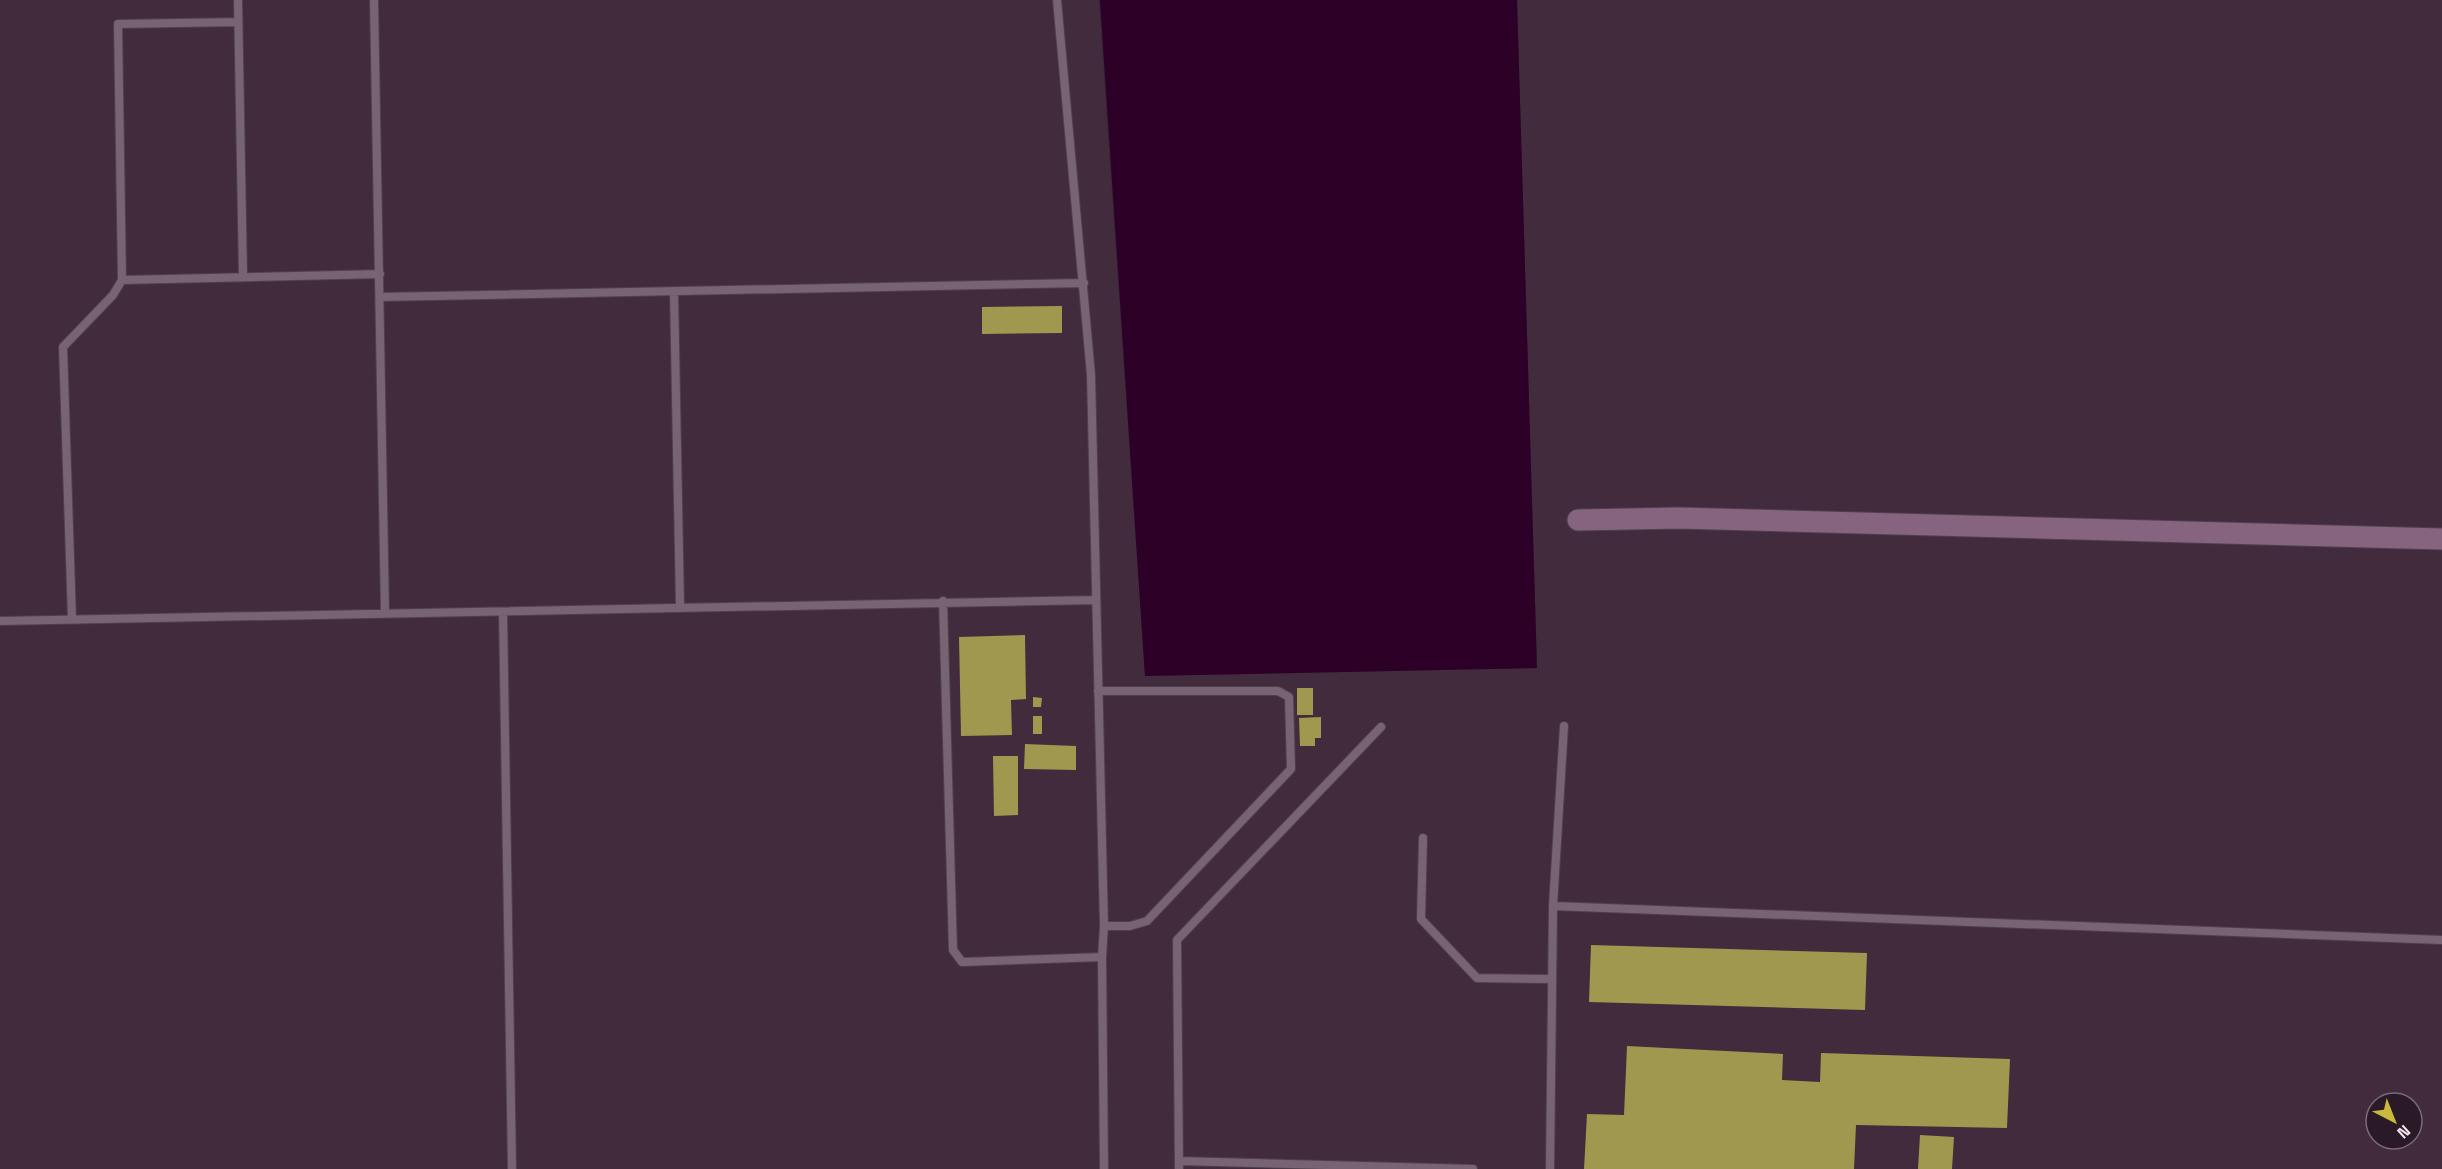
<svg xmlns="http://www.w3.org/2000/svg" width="2442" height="1169" font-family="'Space Grotesk',sans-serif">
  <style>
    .built { fill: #412b3d; fill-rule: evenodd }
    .water { fill: #2d0028 }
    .building { fill: #a0984e }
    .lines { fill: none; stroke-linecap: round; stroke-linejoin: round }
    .lane-casing { stroke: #4f414c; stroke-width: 10 }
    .secondary-casing { stroke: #4f414c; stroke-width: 23 }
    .lane { stroke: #786373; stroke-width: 8 }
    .secondary { stroke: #86647f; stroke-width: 21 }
  </style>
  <rect width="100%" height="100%" fill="#342331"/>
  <path class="built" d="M0 0H1099L1145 676 1537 668 1517 0H2442V1169H0ZM2376 1103H2412V1139H2376Z"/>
  <path class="water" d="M1100 0H1517L1537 668 1145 676Z"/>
  <path class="building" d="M1062 306V333L982 334V307Z
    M1025 635 1026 699 1011 700 1012 735 961 736 959 637Z
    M1297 688H1313V715H1297Z
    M1033 697 1042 698 1041 707H1033Z
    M1033 716H1042V734H1033Z
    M1321 717V738H1315V746H1300L1299 718Z
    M1025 744 1076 746V770L1024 769Z
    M993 756H1018V815L994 816Z
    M1591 945 1867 953 1865 1010 1589 1002Z
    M1627 1046 1783 1054 1782 1080 1820 1082 1821 1053 2010 1059 2007 1128 1856 1125 1854 1169H1584L1587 1114 1624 1115Z
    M1920 1135 1954 1137 1952 1169H1918Z"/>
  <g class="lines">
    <g class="lane-casing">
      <path id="lane" d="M238 0 243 276
        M374 0 385 612
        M1057 0 1091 375 1104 926 1102 957 1104 1169
        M122 280 118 24 238 22
        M674 292 680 606
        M381 297 1084 283
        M943 601 953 950 962 962 1102 957
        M503 612 512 1169
        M72 619 63 347 113 295 122 280 380 274
        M0 621 1096 600
        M1098 691H1278L1289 697 1291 769 1147 921 1130 926H1104
        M1423 838 1421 919 1477 978 1552 979
        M1553 906 2442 940
        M1179 1161 1473 1169
        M1179 1169 1177 940 1381 727
        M1550 1169 1553 906 1564 726"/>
    </g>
    <g class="secondary-casing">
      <path id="secondary" d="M1578 520 1679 518 2442 539"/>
    </g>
    <use href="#lane" class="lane"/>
    <use href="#secondary" class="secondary"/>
  </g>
  <g transform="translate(2394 1121) rotate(138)"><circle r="28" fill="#2a1927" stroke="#7a6b77" stroke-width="1.5"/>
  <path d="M0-4.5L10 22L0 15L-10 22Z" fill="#c9ba3a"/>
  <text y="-9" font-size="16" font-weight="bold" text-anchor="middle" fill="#f3e7f0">N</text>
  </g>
</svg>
